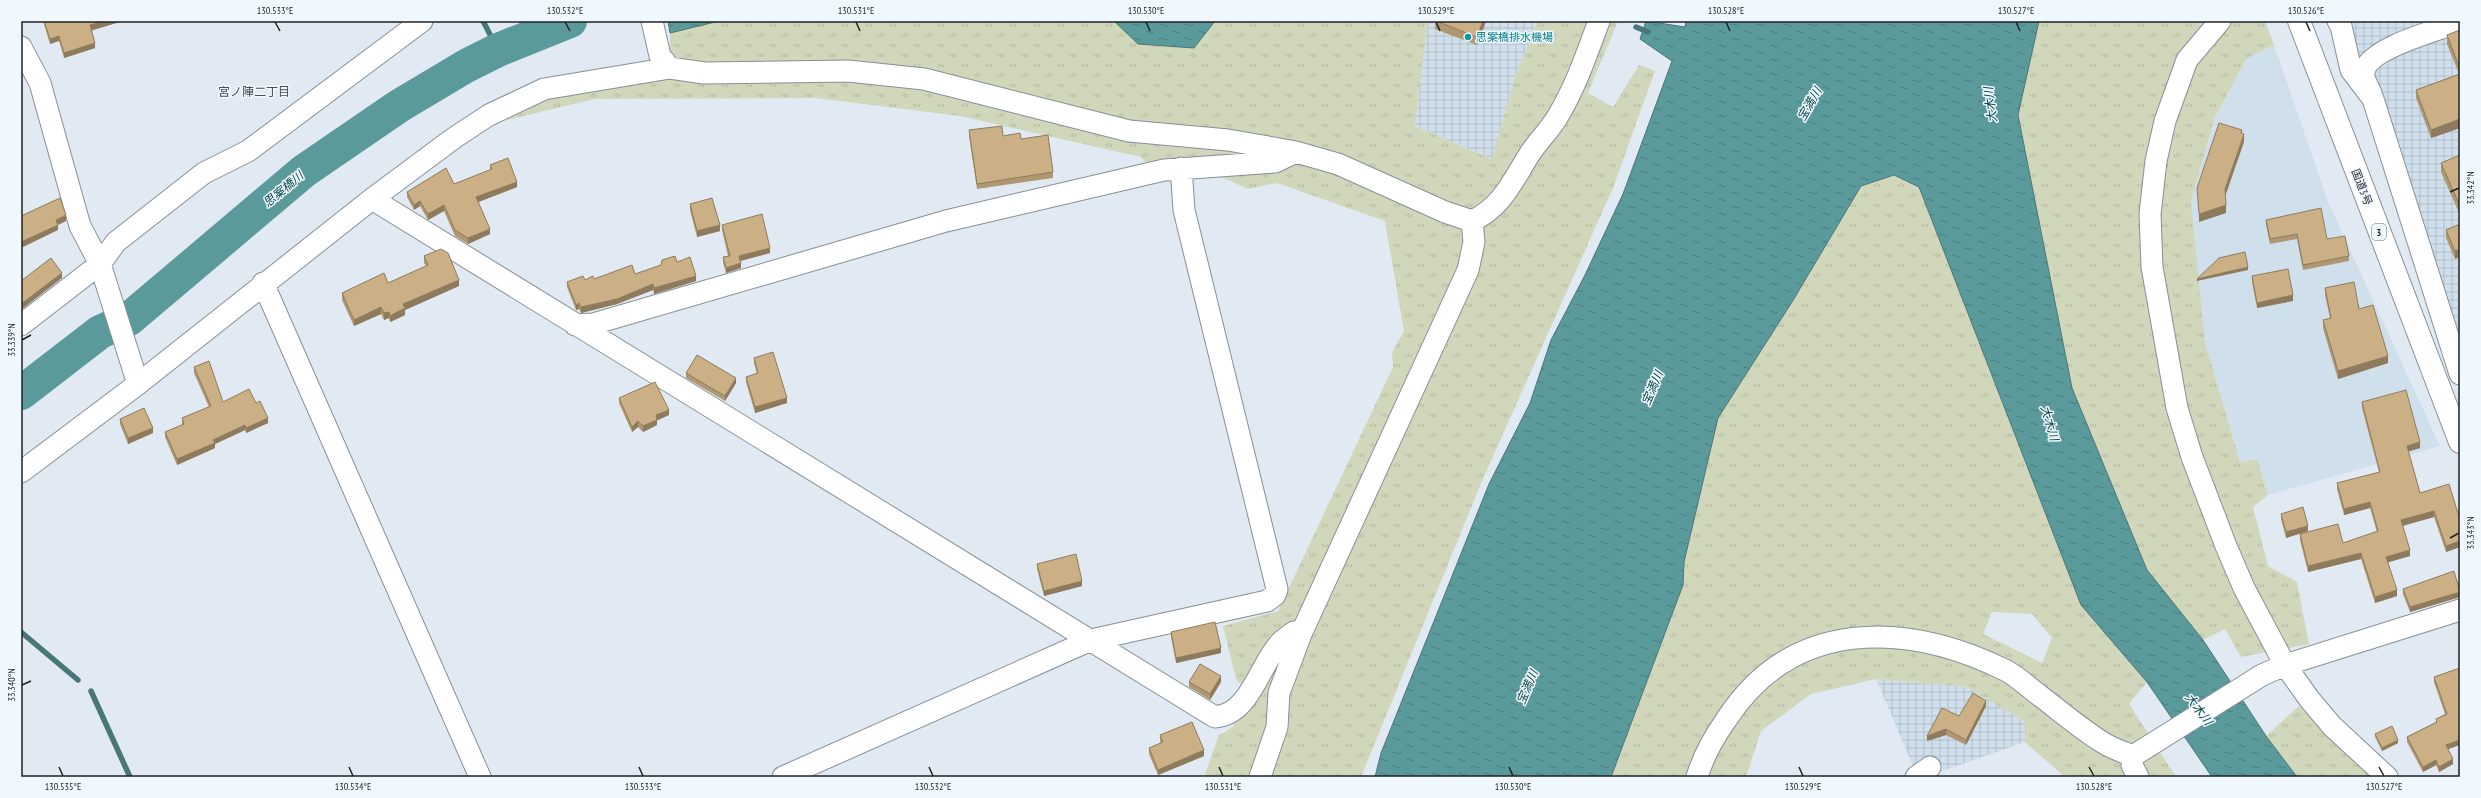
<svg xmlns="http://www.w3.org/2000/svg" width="2481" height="798" font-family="'PT Sans Narrow','Noto Sans JP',sans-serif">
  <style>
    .built { fill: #d0dfec }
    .industrial { fill: url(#industrial-grid) }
    .grass { fill: url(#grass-tufts); fill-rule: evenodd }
    .water { fill: url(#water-ripples); stroke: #497678 }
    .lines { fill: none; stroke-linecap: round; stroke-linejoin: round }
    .stream { stroke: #497678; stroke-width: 5.5 }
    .river { stroke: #5b9a9b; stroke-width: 34 }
    .minor-casing { stroke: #878f96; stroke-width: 23 }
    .highway-casing { stroke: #878f96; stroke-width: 24 }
    .minor { stroke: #fff; stroke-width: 21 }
    .highway { stroke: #fff; stroke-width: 22 }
    .wall { fill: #af9772 }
    .shaded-wall { fill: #8e7b5d }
    .building { fill: #cbb085; stroke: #8e7b5d }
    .ticks { fill: none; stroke: #1f2225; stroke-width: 1.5 }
    .culture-dot { fill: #0f9aa8; stroke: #eff7ff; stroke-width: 1.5 }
    .labels { text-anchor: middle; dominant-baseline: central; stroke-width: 3; stroke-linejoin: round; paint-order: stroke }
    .shield { fill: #eff7ff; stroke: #5d6266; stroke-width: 1 }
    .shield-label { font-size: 10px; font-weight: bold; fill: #1f2225 }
    .culture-label { font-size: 11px; fill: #0d838f; stroke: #eff7ff; text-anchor: start }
    .street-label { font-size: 11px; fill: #1f2225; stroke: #eff7ff }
    .neighbourhood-label { font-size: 12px; fill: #484f56; stroke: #eff7ff }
    .water-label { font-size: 12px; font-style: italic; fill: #094647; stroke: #eff7ff }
    .neatline { fill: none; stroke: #1f2225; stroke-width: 1.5 }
    .ticks-label { font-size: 10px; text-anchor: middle; fill: #1f2225 }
  </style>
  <defs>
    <pattern id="industrial-grid" width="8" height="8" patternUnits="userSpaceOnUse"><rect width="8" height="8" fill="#d0dfec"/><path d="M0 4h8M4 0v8" fill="none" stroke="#b2bfca"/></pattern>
    <pattern id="grass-tufts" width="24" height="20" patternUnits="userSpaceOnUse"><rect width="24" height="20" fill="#d1d7ba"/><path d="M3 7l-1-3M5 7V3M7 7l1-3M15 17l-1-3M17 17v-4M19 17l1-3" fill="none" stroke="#b3b8a0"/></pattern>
    <pattern id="water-ripples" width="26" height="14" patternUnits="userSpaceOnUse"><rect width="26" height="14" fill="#5b9a9b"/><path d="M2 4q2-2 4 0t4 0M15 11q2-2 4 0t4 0" fill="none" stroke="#4b7d7e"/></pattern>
  </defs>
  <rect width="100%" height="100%" fill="#e1eaf2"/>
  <path class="built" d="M2274 45 2329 204 2440 446 2268 495 2257 459 2240 462 2205 342 2191 201 2215 117 2247 58Z"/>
  <path class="industrial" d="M1428 21H1538L1515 77 1493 159 1415 126Z
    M2352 21H2460V348L2359 64Z
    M1876 679 1966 687 2025 722V742L1937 773 1913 766Z"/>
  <path class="grass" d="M719 21H1114L1138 44 1194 48 1215 21H1428L1415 126 1492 159 1515 77 1538 21H1618L1588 93 1613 107 1639 65 1655 71 1613 188 1482 481 1361 777H1204L1219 735 1233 727 1249 694 1236 679 1223 626 1278 611 1393 367 1392 353 1404 331 1385 221 1277 183 1248 189 1190 163 1149 166 1141 157 960 116 816 98 595 99 498 122 550 99 664 76 670 49V33Z
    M2039 21H2265L2274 45 2247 58 2215 117 2191 201 2205 342 2240 462 2257 459 2268 495 2253 507 2268 566 2297 582 2309 644 2241 657 2225 629 2203 640 2147 570 2072 388 2018 115Z
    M1894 175 1919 187 2081 605 2147 682 2129 704 2176 777H2065L2025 742V722L1966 687 1876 679 1811 694 1761 731 1746 777H1611L1683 585 1684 562 1718 418 1792 302 1861 186ZM1992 612 2032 614 2052 638 2042 663 1983 634Z
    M2299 706 2364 771 2372 777H2297L2266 736Z"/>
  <path class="water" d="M668 21H719L670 33Z
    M1114 21H1215L1194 48 1138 44Z
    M1646 21 1685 27 1686 21H2039L2018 115 2072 388 2147 570 2203 640 2266 736 2297 777H2212L2147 682 2081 605 1919 187 1894 175 1861 186 1792 302 1718 418 1684 562 1683 585 1611 777H1375L1381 753 1489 484 1530 403 1551 340 1585 275 1623 194 1672 61 1640 39Z"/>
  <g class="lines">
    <path class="stream" d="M483 21 498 50
      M1636 27 1648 32
      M21 632 78 680
      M91 691 130 777"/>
    <path class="river" d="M21 393 100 332 129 319 304 171 399 106 466 66 498 50 570 21"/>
    <g class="minor-casing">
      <path id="minor" d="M652 21 660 56 670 68 704 73 848 71 924 79 1129 131 1228 140 1296 152 1338 164 1445 212 1472 221C1502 207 1512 182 1529 155 1537 142 1550 130 1558 116 1576 86 1587 53 1599 21
        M2220 21 2187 60 2165 121 2156 161 2150 214 2152 267 2177 408 2192 457 2226 546 2244 588 2285 665 2310 700 2332 726 2387 777
        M2338 21 2341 26 2351 70 2373 99 2460 374
        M21 47 40 83 80 226 100 264 138 384
        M2371 93C2368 87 2363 78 2364 72 2368 48 2438 30 2460 22
        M372 199 454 138 489 115 544 89 670 68
        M263 283 480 777
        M21 325 100 264 116 242 204 173 248 151 422 21
        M575 325 593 324 946 221 1164 170 1275 162 1296 152
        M21 472 138 384 372 199 1215 717C1251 714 1259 664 1281 642 1285 638 1290 635 1294 632L1301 634
        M2133 756 2262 675 2285 665 2460 610
        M2133 756 2132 765 2138 777
        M783 777 1091 640 1267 601 1275 595 1277 589 1184 210 1181 168
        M1260 777 1277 727 1279 693 1301 634 1468 270 1474 242 1472 221
        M1697 777C1703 757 1714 737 1726 720 1792 618 1905 621 2005 670 2017 676 2028 687 2039 695 2060 711 2080 728 2102 742 2111 748 2123 752 2133 756
        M1916 777 1930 767"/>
    </g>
    <g class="highway-casing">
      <path id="highway" d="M2299 21 2460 442"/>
    </g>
    <use href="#minor" class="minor"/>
    <use href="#highway" class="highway"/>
  </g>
  <path class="wall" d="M43 21H123L92 30 95 48 64 58 59 41 50 44Z
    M1435 21H1486L1477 45 1435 29Z
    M2460 30V128L2431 138 2416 98V90L2459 74 2447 44V35Z
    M969 130 1021 139 1053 172V178L977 189 969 136Z
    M2460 155V215L2441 172V163Z
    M490 165 517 187 478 202 490 234 468 244 455 236 444 211 428 220 420 206 414 210 407 197V192L454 184 490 170Z
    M690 204 720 231 697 237 690 210Z
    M2266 220 2327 239 2349 256V261L2303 270 2297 239 2270 244 2266 225Z
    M2460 224 2455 259 2446 238V230Z
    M722 225 770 253 741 261V268L726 273 723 262V257L728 256 722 230Z
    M424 256 459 286 405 310V315L390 322 389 318 384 320 381 314 354 326 342 300V293L388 283 426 266 424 263Z
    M677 262 696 281 654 294 653 290 617 304 581 313 579 309 576 310 567 287V282L594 279 635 274Z
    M2252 276 2293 301 2257 308 2252 282Z
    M2325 288 2359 309 2388 363 2338 379 2323 328V320L2330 318 2325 295Z
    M754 358 787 403 755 413 746 382V377L757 374 754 363Z
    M194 367 223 402 256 403 268 423 246 433 245 430 215 444V448L177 465 165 437V432L182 425V418L209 407 194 373Z
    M686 373 736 383 725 401 686 378Z
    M619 398 669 415 657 420V425L643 432 638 427 632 432 619 403Z
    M2362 402 2420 448 2408 451 2420 493 2460 520V547L2446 552 2434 517 2403 526 2410 556 2388 562 2397 596 2375 603 2361 559 2308 572 2300 540V534L2343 543 2377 532 2370 508 2344 515 2337 489V483L2379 472 2362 408Z
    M120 419 153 433 128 444 120 424Z
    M2281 514 2308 531 2286 538 2281 519Z
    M1037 564 1082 586 1044 596 1037 569Z
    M2403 589 2460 597 2410 612 2403 594Z
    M1171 632 1221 653 1176 663 1171 637Z
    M2460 668 2448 749 2453 764 2439 772 2436 765 2423 772 2407 742V737L2436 722V719L2445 714 2434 682V677Z
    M1189 682H1221L1210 700 1189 687Z
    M1986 706 1966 745 1946 735 1927 741 1959 716Z
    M2375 734 2398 743 2382 751 2375 737Z
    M1160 735 1204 756 1158 775 1149 754V748L1161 743 1160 741Z"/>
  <path class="shaded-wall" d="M105 21H123L90 31V25Z
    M1483 21H1486L1477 45V37Z
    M59 36V41L50 44V39Z
    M95 43V48L64 58V53Z
    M2460 119V128L2431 138V130Z
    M2244 134V142L2225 197V189Z
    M517 182V187L476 203V197Z
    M420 201V206L414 210V205Z
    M444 205V211L428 220V214Z
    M2226 205V213L2199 222V214Z
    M66 215V221L56 226V220Z
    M58 225V230L21 248V242Z
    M720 225V231L697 237V231Z
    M490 229V234L468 244V238Z
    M770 248V253L739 261V256Z
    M2460 249V257L2455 259V251Z
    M741 263V268L726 273V268Z
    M2248 267V270L2197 281V279Z
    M62 273V278L21 310V304Z
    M696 276V281L654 294V288Z
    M459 280V286L405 310V315L390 322V316L403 304Z
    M653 284V290L617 304 581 313V307Z
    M2293 295V301L2257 308V303Z
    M579 303V309L576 310V305Z
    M381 307V314L354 326V320Z
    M389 312V318L384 320V313Z
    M2388 356V363L2338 379V371Z
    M736 378V383L725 401V396Z
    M787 398V403L755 413V407Z
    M669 410V415L656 421V415Z
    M268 418V423L246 433V428Z
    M657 420V425L643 432V426Z
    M638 421V427L632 432V427Z
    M245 425V430L215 444V448L177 465V459L213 440Z
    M153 428V433L128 444V438Z
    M2420 442V448L2407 452V446Z
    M2370 502V508L2344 515V509Z
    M2434 511V517L2401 526V520Z
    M2308 526V531L2286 538V532Z
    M2460 541V547L2446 552V546Z
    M2410 550V556L2386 563V557Z
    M2361 553V559L2308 572V566Z
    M1082 581V586L1044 596V591Z
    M2397 590V596L2375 603V597Z
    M2460 592V597L2410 612V607Z
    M1221 648V653L1176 663V658Z
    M1221 676V682L1210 700V694Z
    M1986 701V706L1966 745V740Z
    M1946 729V735L1927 741V736Z
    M2398 740V743L2382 751V748Z
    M2460 740V745L2446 750V745Z
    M1204 750V756L1158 775V770Z
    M2453 759V764L2439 772V767Z
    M2436 760V765L2423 772V767Z"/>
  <path class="building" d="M44 21H105L90 25 95 43 64 53 59 36 50 39Z
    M1436 21H1483L1477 37Z
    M2460 30V69L2447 35Z
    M2460 74V119L2431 130 2416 90Z
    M2219 123 2242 130 2241 133 2244 134 2225 189 2226 205 2199 214 2197 188Z
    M1002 126 1003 136 1020 133 1021 139 1048 135 1053 172 977 184 969 130Z
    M2460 155V206L2441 163Z
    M508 158 517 182 476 197 490 229 468 238 455 230 444 205 428 214 420 201 414 205 407 192 446 168 454 184 492 169 490 165Z
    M60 198 66 215 56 220 58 225 21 242V216Z
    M712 198 720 225 697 231 690 204Z
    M2321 208 2327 239 2345 236 2349 256 2303 265 2297 234 2270 239 2266 220Z
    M762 214 770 248 739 256 741 263 726 268 723 257 730 256 722 225Z
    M2460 224V249L2455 251 2446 230Z
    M441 249 448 253 459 280 403 304 405 308 390 316 389 312 384 313 381 307 354 320 342 293 384 273 388 283 428 265 424 256Z
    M2245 252 2248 267 2197 279 2219 258Z
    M675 256 677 262 690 257 696 276 654 288 653 284 617 299 581 307 579 303 576 305 567 282 583 276 585 280 593 276 594 279 632 265 635 274 661 265 662 260Z
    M51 258 62 273 21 304V281Z
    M2288 269 2293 295 2257 303 2252 276Z
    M2354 282 2359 309 2373 305 2388 356 2338 371 2323 320 2331 318 2325 288Z
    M773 352 787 398 755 407 746 377 758 373 754 358Z
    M697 355 736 378 725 396 686 373Z
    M209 361 223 402 249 389 256 403 260 401 268 418 246 428 245 425 213 440 215 443 177 459 165 432 184 424 182 418 211 406 194 367Z
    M655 382 669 410 656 415 657 420 643 426 638 421 632 427 619 398Z
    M2406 390 2420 442 2407 446 2420 493 2449 484 2460 520V541L2446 546 2434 511 2401 520 2410 550 2386 557 2397 590 2375 597 2361 553 2308 566 2300 534 2338 524 2343 543 2378 531 2370 502 2344 509 2337 483 2380 472 2362 402Z
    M144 408 153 428 128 438 120 419Z
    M2303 507 2308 526 2286 532 2281 514Z
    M1076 554 1082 581 1044 591 1037 564Z
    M2454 571 2460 592 2410 607 2403 589Z
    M1215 622 1221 648 1176 658 1171 632Z
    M1200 664 1221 676 1210 694 1189 682Z
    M2460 668V740L2446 745 2453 759 2439 767 2436 760 2423 767 2407 737 2437 722 2436 719 2447 714 2434 677Z
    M1973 693 1986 701 1966 740 1946 729 1927 736 1942 708 1959 716Z
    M1192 722 1204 750 1158 770 1149 748 1163 742 1160 735Z
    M2392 726 2398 740 2382 748 2375 734Z"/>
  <path class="ticks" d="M275 22 280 31M565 22 570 31M856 22 860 31M1146 22 1150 31M1436 22 1440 31M1726 22 1730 31M2016 22 2020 31M2306 22 2310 31M2450 192 2459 188M22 340 31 335M2450 538 2459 533M22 685 31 681M59 767 63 776M349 767 353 776M639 767 643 776M929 767 933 776M1219 767 1223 776M1509 767 1513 776M1799 767 1803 776M2089 767 2094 776M2379 767 2384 776"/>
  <circle class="culture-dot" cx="1468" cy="37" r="4"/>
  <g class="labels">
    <rect class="shield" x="2372" y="224" width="14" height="16" rx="3"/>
    <g class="shield-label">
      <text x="2379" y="232">3</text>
    </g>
    <g class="culture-label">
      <text x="1476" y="37">思案橋排水機場</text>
    </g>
    <g class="street-label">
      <text transform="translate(2362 187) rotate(69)">国道3号</text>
    </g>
    <g class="neighbourhood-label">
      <text x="254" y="91">宮ノ陣二丁目</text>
    </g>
    <g class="water-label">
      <text transform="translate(1809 104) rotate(-60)">宝満川</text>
      <text transform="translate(1990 105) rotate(-97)">大木川</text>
      <text transform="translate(283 189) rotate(-40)">思案橋川</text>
      <text transform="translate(1652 388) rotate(-67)">宝満川</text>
      <text transform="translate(2050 423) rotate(74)">大木川</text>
      <text transform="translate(1527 687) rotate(-67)">宝満川</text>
      <text transform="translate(2199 709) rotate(53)">大木川</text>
    </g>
  </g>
  <rect width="2481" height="798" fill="none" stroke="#eff7ff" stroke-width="44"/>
  <rect x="22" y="22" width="2437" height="754" class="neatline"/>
  <g class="ticks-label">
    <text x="275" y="14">130.533°E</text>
    <text x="565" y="14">130.532°E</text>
    <text x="856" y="14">130.531°E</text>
    <text x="1146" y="14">130.530°E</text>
    <text x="1436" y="14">130.529°E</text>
    <text x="1726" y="14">130.528°E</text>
    <text x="2016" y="14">130.527°E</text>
    <text x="2306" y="14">130.526°E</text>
    <text transform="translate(2470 188) rotate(-90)" y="4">33.342°N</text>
    <text transform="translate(11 340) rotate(-90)" y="4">33.339°N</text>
    <text transform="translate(2470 533) rotate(-90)" y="4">33.343°N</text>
    <text transform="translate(11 685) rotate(-90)" y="4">33.340°N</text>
    <text x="63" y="790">130.535°E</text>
    <text x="353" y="790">130.534°E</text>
    <text x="643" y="790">130.533°E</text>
    <text x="933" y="790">130.532°E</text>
    <text x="1223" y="790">130.531°E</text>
    <text x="1513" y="790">130.530°E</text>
    <text x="1803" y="790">130.529°E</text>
    <text x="2094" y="790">130.528°E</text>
    <text x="2384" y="790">130.527°E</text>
  </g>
</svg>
